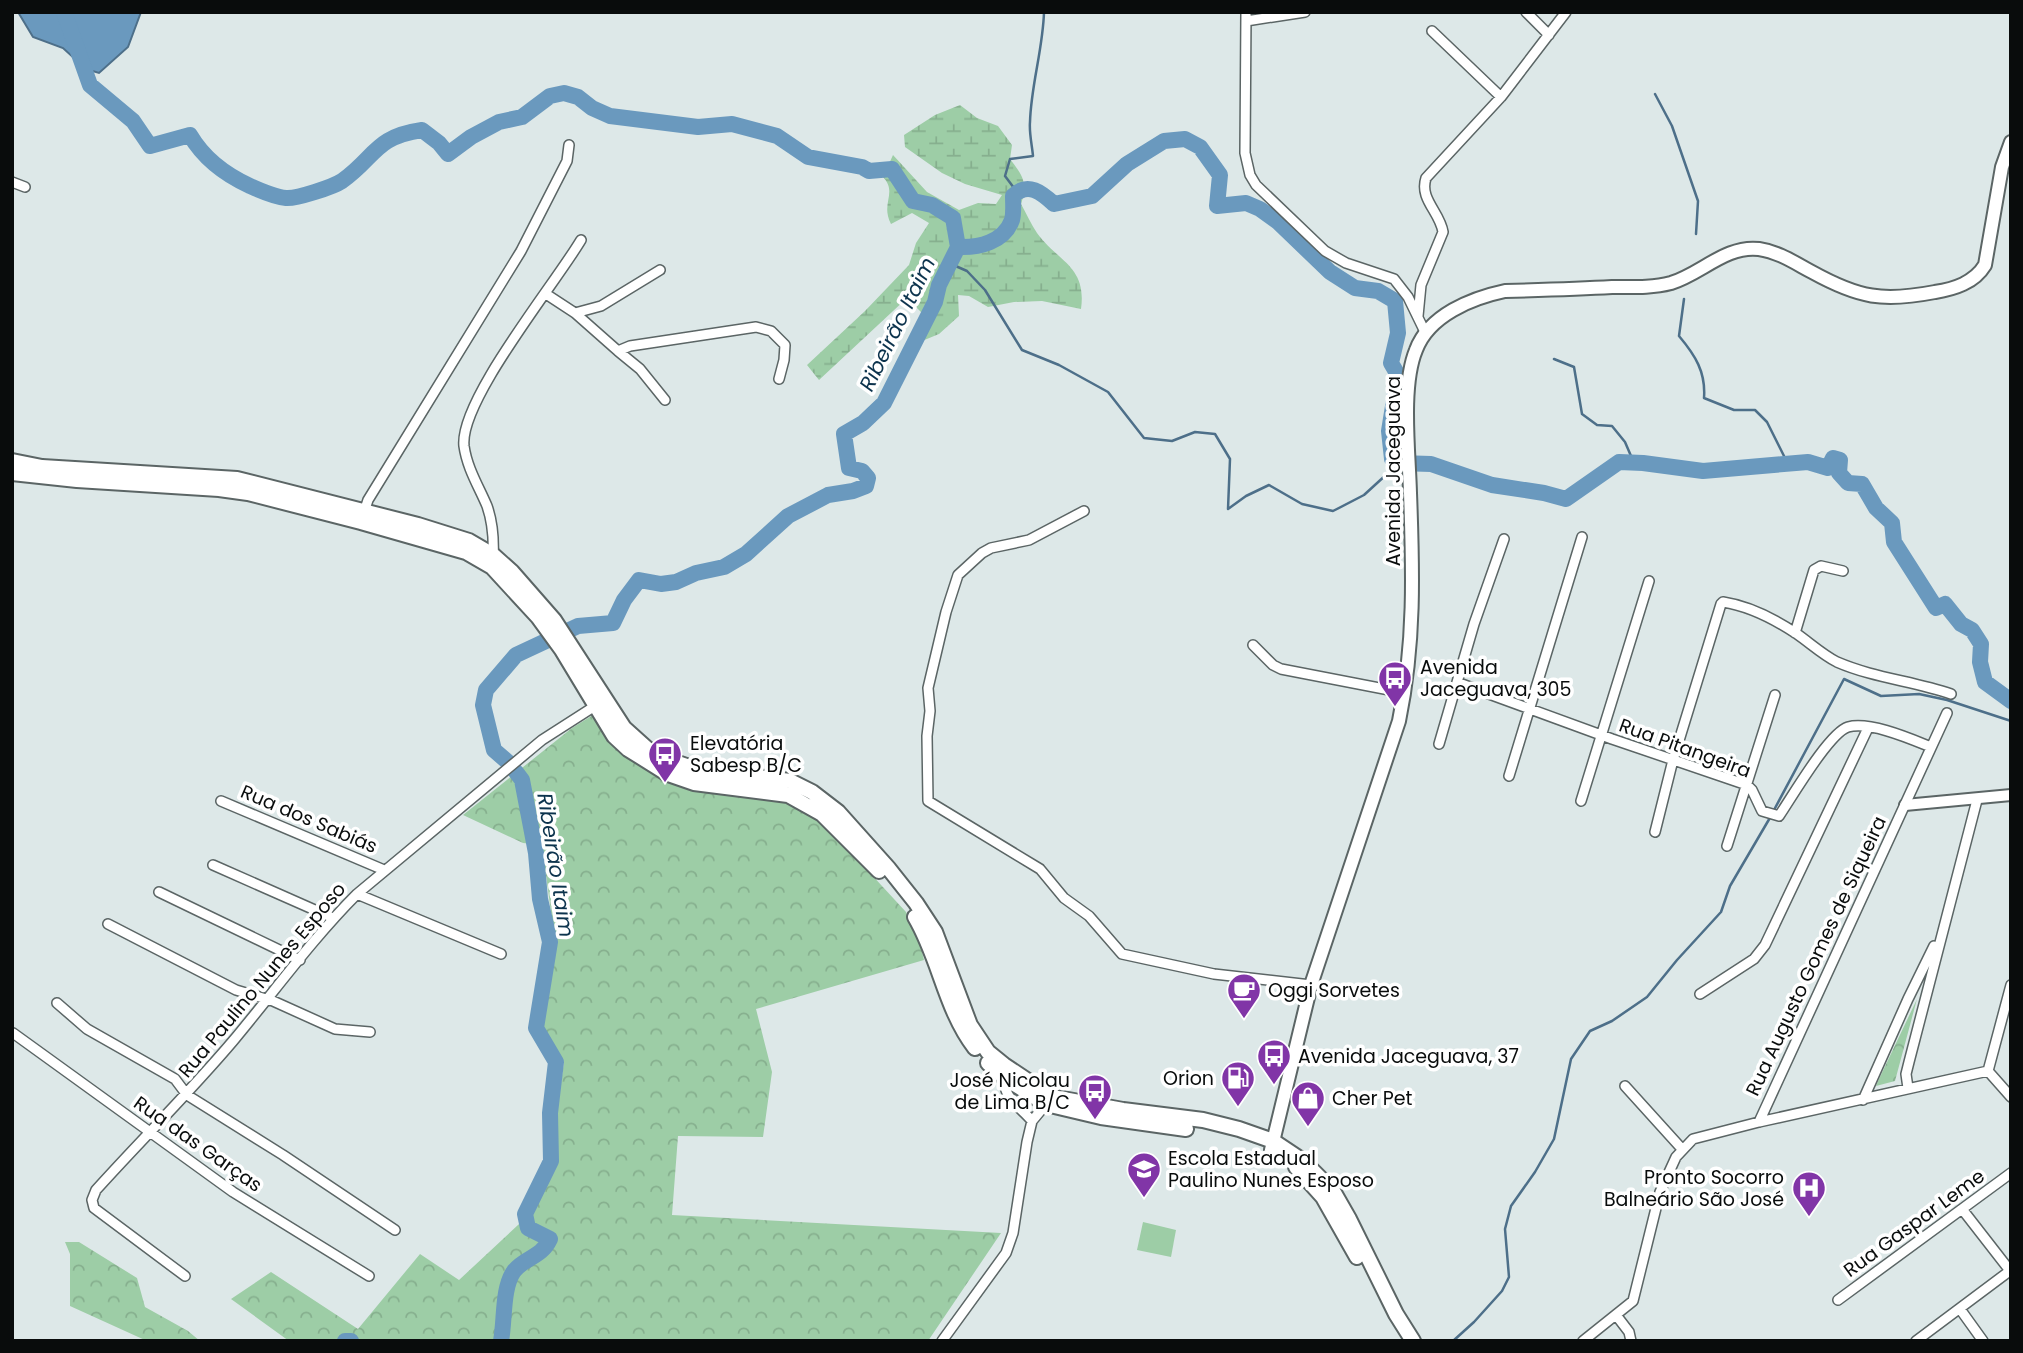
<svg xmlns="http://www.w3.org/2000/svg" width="2023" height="1353" font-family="Poppins,sans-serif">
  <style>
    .forest { fill: url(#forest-crowns) }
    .wetland { fill: url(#wetland-marsh) }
    .pitch { fill: #9dcda6 }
    .water { fill: #6a99be; stroke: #4d6f89; stroke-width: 2 }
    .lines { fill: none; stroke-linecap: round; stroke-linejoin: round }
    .stream { stroke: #4d6f89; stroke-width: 2.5 }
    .river { stroke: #6a99be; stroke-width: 16 }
    .minor-casing { stroke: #5b6565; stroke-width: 12 }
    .tertiary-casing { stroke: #5b6565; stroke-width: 14 }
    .secondary-casing { stroke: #5b6565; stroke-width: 16 }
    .primary-casing { stroke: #5b6565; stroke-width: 18 }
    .minor { stroke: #fff; stroke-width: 9 }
    .tertiary { stroke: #fff; stroke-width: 10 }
    .secondary { stroke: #fff; stroke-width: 12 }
    .primary { stroke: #fff; stroke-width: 14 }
    .labels { text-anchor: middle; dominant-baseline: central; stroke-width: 7; stroke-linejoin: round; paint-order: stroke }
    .street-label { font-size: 19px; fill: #090c0c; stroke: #fff }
    .poi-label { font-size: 19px; fill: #090c0c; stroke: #fff; text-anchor: start }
    .water-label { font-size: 21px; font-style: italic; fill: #0c334d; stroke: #fff }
  </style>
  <defs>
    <pattern id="forest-crowns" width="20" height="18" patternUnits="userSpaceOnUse" patternTransform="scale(1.75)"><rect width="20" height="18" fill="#9dcda6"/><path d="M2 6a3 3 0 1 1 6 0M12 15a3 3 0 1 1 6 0" fill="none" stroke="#86af8e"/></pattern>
    <pattern id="wetland-marsh" width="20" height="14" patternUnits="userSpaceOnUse" patternTransform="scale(1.75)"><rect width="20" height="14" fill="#9dcda6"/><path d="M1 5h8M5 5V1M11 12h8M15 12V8" fill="none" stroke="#86af8e"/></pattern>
  </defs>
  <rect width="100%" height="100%" fill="#dde8e8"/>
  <path class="forest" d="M593 715 606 740 659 778 696 789 783 799 817 820 834 834 906 912 919 939 924 960 756 1009 772 1072 763 1137 678 1136 672 1215 1001 1233 928 1341H289L231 1299 271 1272 358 1329 420 1254 459 1280 532 1212 557 1161 556 1116 564 1062 543 1027 555 942 542 845 523 843 463 815 572 728Z
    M1917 999 1895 1081 1876 1086 1879 1079Z
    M65 1242H79L137 1278 145 1307 188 1331 200 1341H147L70 1306V1254Z"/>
  <path class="wetland" d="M960 105 977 118 998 126 1012 145 1010 159C1023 176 1028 183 1021 204 1026 213 1031 224 1037 233 1058 262 1087 266 1081 309L1042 301 1014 302 988 307 969 296 958 295 959 316 939 334 922 341V313L907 298 819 380 807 365 865 311 909 265 916 243 929 223 912 213 891 224C880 203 898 193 883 177L893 155 927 192 959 210 978 203 996 204 1002 195 965 184 942 173 905 147 904 135 935 115Z"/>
  <path class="pitch" d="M1143 1222 1176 1230 1171 1257 1137 1250Z"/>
  <path class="water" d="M18 12H141L128 47 99 73 86 69 63 48 33 37Z"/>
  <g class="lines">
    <path class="stream" d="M1655 94 1672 126 1698 201 1696 234
      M1017 192 1005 176 1010 159 1033 156C1032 145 1029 133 1030 122 1031 85 1043 49 1044 12
      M951 264 967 271 985 290 1022 350 1059 365 1108 392 1144 438 1172 441 1195 432 1215 434 1230 459 1228 509 1246 496 1269 485 1302 504 1333 511 1364 495 1399 463
      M1684 299 1679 336C1695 355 1706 372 1704 398L1734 410H1755L1767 422 1788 464
      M1554 359 1574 367 1582 414 1597 425 1612 426 1625 442 1634 463
      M1774 810 1844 679 1881 696 1919 694 1947 700 2011 721
      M1453 1341 1474 1322 1502 1291 1509 1277 1505 1229 1511 1206 1535 1172 1554 1139 1571 1059 1590 1031 1612 1021 1647 997 1677 960 1721 912 1730 886 1771 816"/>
    <path class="river" d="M64 12 90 85 133 121 150 146 190 135C204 159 224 174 250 186 261 191 274 197 286 198 296 199 333 187 342 181 376 157 374 137 422 130L439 143 448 154 471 137 499 122 522 117 550 96 564 93 578 97 592 108 610 116 698 127 732 124 777 136 808 157 862 167 869 171 892 169 913 201 932 205 953 218 958 247C979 248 1004 242 1012 220 1014 213 1013 203 1013 196 1028 181 1042 193 1054 204L1092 196 1127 164 1164 141 1185 139 1200 147 1220 175 1217 206 1246 203 1260 209 1278 222 1330 272 1355 288 1378 291 1395 301 1398 333 1391 363 1398 375 1389 431 1392 459 1399 463 1431 464 1492 485 1544 493 1566 499 1619 462 1643 463 1703 471 1808 462 1828 468 1833 458 1840 460 1839 473 1848 483 1862 484 1876 508 1892 523 1894 542 1936 608 1945 604 1961 624 1972 630 1981 644 1980 662 1985 682 2011 701
      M509 763 494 750 483 705 486 690 516 655 578 626 613 623 624 600 639 580 661 584 676 582 696 573 724 567 746 554 788 516 828 495 853 491 866 486 868 478 862 471 849 468 844 434 863 423 884 403 935 302 939 285 958 247
      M345 1341H351
      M501 1341C505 1320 502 1288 514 1271 525 1257 541 1258 550 1239L528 1228 525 1214 551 1161 550 1113 556 1062 536 1028 550 942 540 899 536 853 522 780 516 772"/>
    <g class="minor-casing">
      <path id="minor" d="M1246 12 1245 153 1250 175 1256 185 1325 251 1346 263 1394 279 1408 297 1425 332
        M1526 12 1549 35
        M1246 21 1305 12
        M1432 31 1501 97
        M12 182 25 187
        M546 294 575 313 618 351 630 346 756 327 771 331 785 345 784 360 779 379
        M575 313 601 306 660 270
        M1418 316 1421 285 1443 232C1440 212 1419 199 1426 178L1501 97 1566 12
        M618 351 640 369 665 400
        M1084 511 1029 540 991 548 982 553 958 575 946 612 928 688 930 711 927 736 928 801 1040 869 1064 898 1089 916 1122 954 1214 974 1311 985
        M363 515 368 500 521 251 567 161 569 145
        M493 559C494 541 493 523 487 506 479 487 467 468 464 446 459 401 555 284 581 240
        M1795 633 1814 570 1821 566 1843 571
        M1253 645 1273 665 1281 669 1405 693
        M1459 683 1612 739 1747 785 1752 790 1762 811 1779 816C1792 797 1829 733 1848 727 1870 721 1911 739 1931 747
        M1439 744 1474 624 1504 539
        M1509 776 1582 537
        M221 801 384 870
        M1581 801 1649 581
        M1655 832 1673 760 1721 604 1723 602C1749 606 1776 620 1797 634 1810 643 1823 655 1837 662 1874 678 1913 681 1951 694
        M1727 846 1775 695
        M213 865 333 918
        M159 892 300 960
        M357 894 501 954
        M108 924 236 990 273 1001 335 1029 370 1032
        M1700 994 1754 959 1765 945 1868 728
        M57 1003 87 1029 175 1079 187 1095 283 1155 395 1230
        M13 1033 233 1192 369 1276
        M1988 1071 2011 985
        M1988 1071 2011 1097
        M1006 1075C999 1096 1021 1107 1032 1121
        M1625 1086 1682 1149
        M1908 1088 1906 1074 1909 1062 1977 800
        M1863 1100 1908 999 1934 946
        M1759 1122 1947 713
        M1962 1209 2011 1272
        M185 1276 94 1208 92 1200 96 1190C141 1140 189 1093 233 1041 274 992 312 939 357 894L542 740 595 706
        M1838 1300 2011 1173
        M1960 1309 1983 1341
        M1616 1315 1629 1332 1631 1341
        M942 1341 1006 1253 1013 1233 1027 1142 1032 1121 1047 1103
        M1583 1341 1633 1301 1660 1192 1676 1157 1693 1139 1759 1122 1988 1071
        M1916 1341 2011 1270"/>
    </g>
    <g class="tertiary-casing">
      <path id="tertiary" d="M1905 805 2011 795"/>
    </g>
    <g class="secondary-casing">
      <path id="secondary" d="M1271 1150 1311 985 1399 721C1415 644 1413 571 1410 493 1409 453 1401 386 1416 350 1429 315 1472 298 1505 291 1541 290 1577 289 1612 287 1632 287 1652 288 1671 283 1701 274 1726 245 1759 249 1779 252 1795 263 1812 272 1859 298 1883 302 1935 292 1954 289 1974 283 1985 265L2002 167 2011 142"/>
    </g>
    <g class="primary-casing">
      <path id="primary" d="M12 461 42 467 237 479 418 525 469 541 493 555 512 572 554 620 624 728 654 755 698 770 790 781 812 792 838 812 889 869 916 903 935 932 970 1025 988 1052 1004 1065 1052 1097 1123 1110 1203 1120 1239 1129 1273 1141 1303 1161 1333 1191 1349 1219 1396 1314 1413 1341
        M12 473 77 480 219 489 248 493 361 522 466 552 492 567 538 617 562 650 614 736 628 749 668 774 694 783 788 795 822 814 879 871
        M915 917C940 959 945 1009 975 1048
        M988 1063 1005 1078 1046 1104 1101 1117 1186 1129
        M1296 1167 1323 1197 1357 1257"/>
    </g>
    <use href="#minor" class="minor"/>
    <use href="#tertiary" class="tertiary"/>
    <use href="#secondary" class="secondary"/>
    <use href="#primary" class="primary"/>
  </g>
  <defs>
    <g id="bus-pin" transform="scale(1.75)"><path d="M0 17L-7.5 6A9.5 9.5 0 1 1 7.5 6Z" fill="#8135a7" stroke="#fff"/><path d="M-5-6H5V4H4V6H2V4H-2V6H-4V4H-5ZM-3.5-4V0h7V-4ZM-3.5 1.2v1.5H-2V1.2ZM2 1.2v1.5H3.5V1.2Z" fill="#fff"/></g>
    <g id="cafe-pin" transform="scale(1.75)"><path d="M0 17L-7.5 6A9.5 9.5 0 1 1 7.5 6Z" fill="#8135a7" stroke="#fff"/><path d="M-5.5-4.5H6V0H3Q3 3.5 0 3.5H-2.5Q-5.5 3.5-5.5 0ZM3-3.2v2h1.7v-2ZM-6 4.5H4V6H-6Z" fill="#fff"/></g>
    <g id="fuel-pin" transform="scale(1.75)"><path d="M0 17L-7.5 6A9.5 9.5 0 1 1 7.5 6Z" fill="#8135a7" stroke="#fff"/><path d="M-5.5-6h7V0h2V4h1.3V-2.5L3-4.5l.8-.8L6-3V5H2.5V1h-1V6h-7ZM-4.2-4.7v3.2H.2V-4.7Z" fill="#fff"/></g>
    <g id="shop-pin" transform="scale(1.75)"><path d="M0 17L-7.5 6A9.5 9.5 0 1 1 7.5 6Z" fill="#8135a7" stroke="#fff"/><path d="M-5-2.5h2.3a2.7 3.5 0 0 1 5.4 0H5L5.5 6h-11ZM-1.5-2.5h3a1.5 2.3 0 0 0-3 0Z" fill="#fff"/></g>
    <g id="school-pin" transform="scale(1.75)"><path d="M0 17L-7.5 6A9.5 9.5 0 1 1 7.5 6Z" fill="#8135a7" stroke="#fff"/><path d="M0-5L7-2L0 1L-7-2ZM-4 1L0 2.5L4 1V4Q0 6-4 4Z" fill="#fff"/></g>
    <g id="hospital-pin" transform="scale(1.75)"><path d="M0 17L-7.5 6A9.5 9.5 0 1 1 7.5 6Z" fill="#8135a7" stroke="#fff"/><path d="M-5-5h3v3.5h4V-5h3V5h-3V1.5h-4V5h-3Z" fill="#fff"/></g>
  </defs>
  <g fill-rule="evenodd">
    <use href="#bus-pin" x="1395" y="678"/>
    <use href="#bus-pin" x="665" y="754"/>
    <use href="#cafe-pin" x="1244" y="990"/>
    <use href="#bus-pin" x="1274" y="1056"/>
    <use href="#fuel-pin" x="1238" y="1078"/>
    <use href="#bus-pin" x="1095" y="1091"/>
    <use href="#shop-pin" x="1308" y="1098"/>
    <use href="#school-pin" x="1144" y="1169"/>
    <use href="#hospital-pin" x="1809" y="1188"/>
  </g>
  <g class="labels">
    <g class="street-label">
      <text transform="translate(1393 471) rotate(-90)">Avenida Jaceguava</text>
      <text transform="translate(1685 748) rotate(20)">Rua Pitangeira</text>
      <text transform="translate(309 819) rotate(23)">Rua dos Sabiás</text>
      <text transform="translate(1816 956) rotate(-65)">Rua Augusto Gomes de Siqueira</text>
      <text transform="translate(262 980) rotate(-50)">Rua Paulino Nunes Esposo</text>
      <text transform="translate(198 1144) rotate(35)">Rua das Garças</text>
      <text transform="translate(1914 1223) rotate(-36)">Rua Gaspar Leme</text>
    </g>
    <g class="poi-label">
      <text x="1420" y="667">Avenida<tspan x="1420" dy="22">Jaceguava, 305</tspan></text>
      <text x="690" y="743">Elevatória<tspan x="690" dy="22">Sabesp B/C</tspan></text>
      <text x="1268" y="990">Oggi Sorvetes</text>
      <text x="1298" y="1056">Avenida Jaceguava, 37</text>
      <text x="1214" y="1078" text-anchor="end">Orion</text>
      <text x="1070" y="1080" text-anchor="end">José Nicolau<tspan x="1070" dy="22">de Lima B/C</tspan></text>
      <text x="1332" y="1098">Cher Pet</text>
      <text x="1168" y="1158">Escola Estadual<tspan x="1168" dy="22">Paulino Nunes Esposo</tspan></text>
      <text x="1784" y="1177" text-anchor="end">Pronto Socorro<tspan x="1784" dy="22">Balneário São José</tspan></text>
    </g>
    <g class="water-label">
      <text transform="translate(897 324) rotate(-64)">Ribeirão Itaim</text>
      <text transform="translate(556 865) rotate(81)">Ribeirão Itaim</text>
    </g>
  </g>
  <rect width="2023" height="1353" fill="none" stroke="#090c0c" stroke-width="28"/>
</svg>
